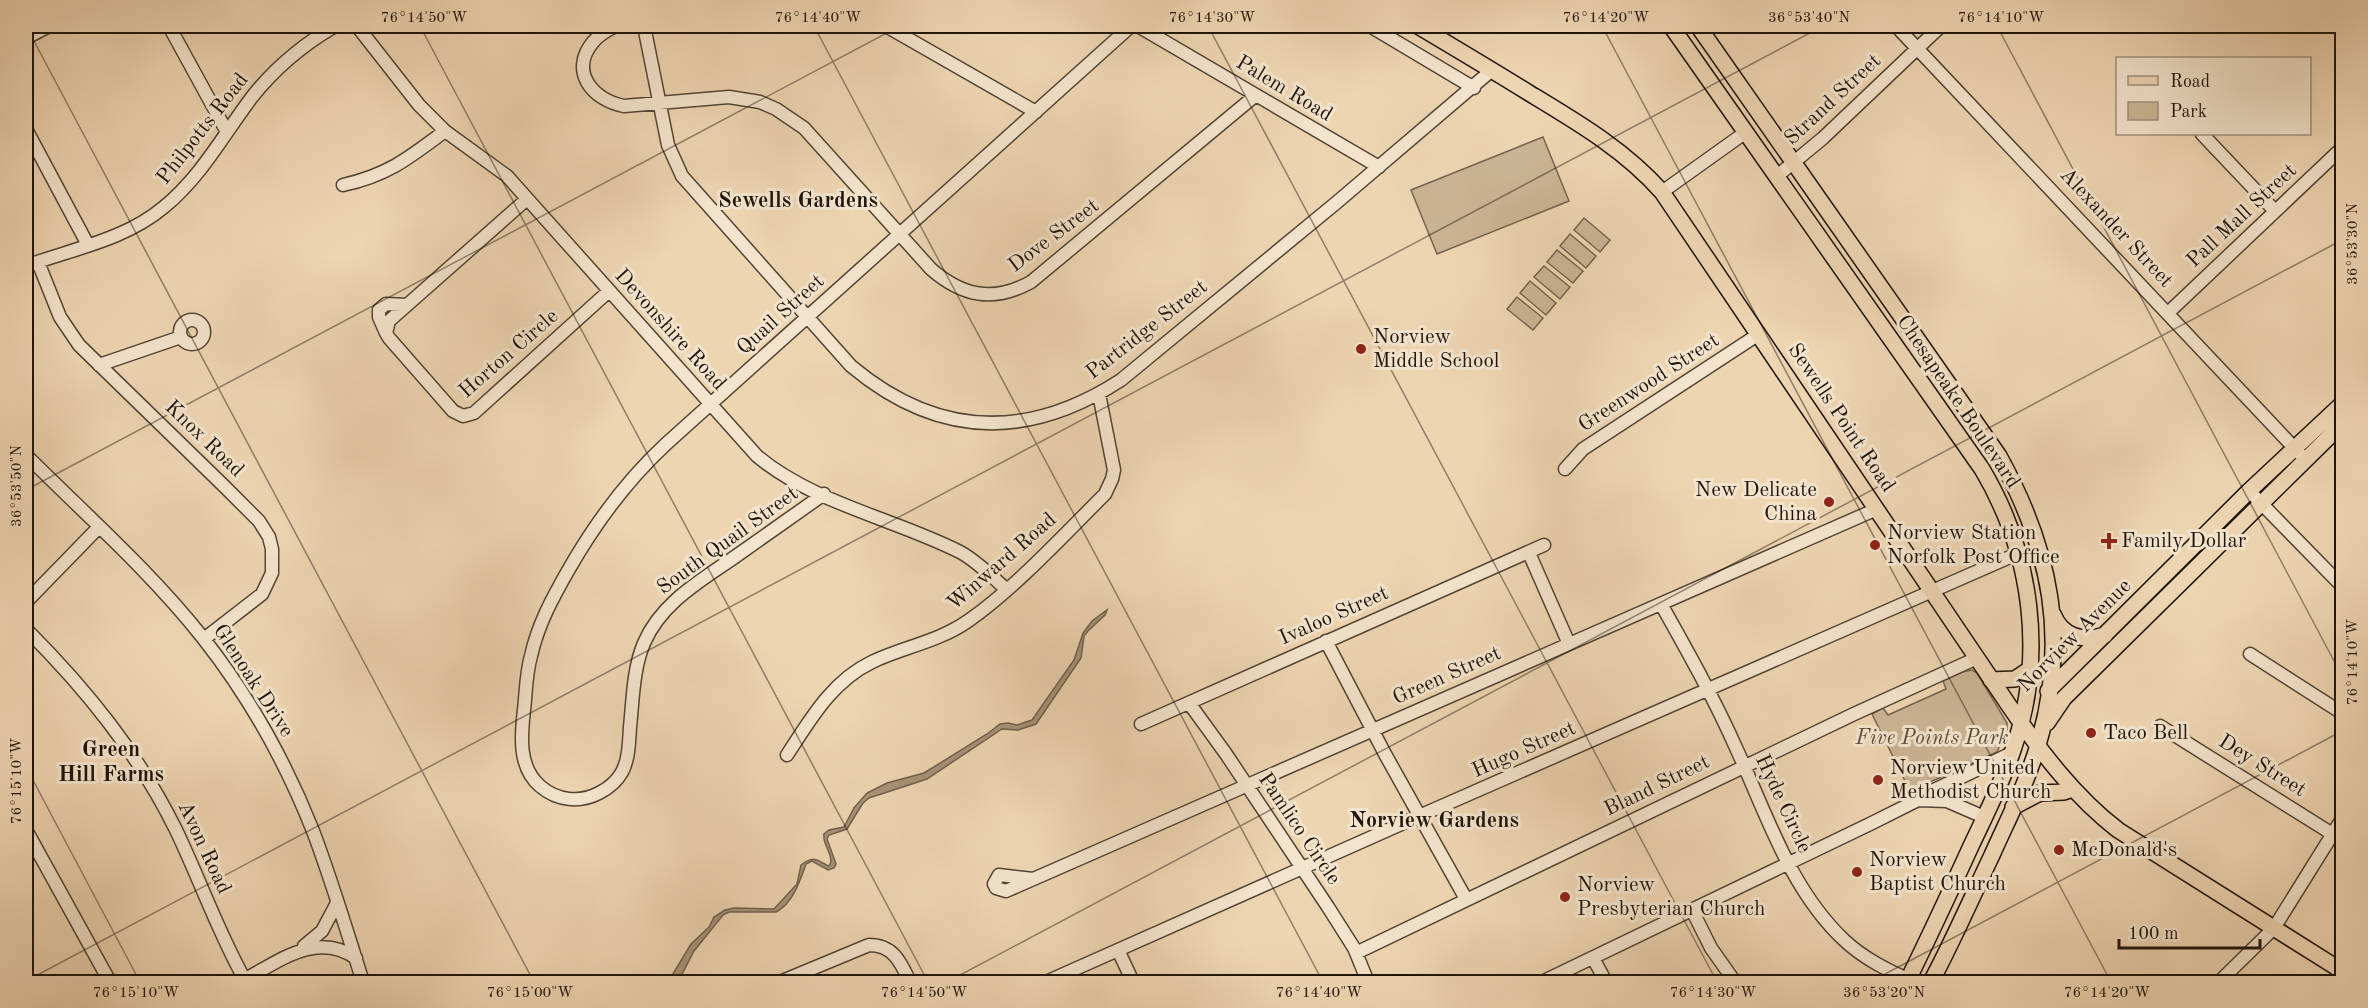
<svg xmlns="http://www.w3.org/2000/svg" width="2368" height="1008" font-family="'Old Standard TT',serif">
  <style>
    .green { fill: #cbb495; stroke: #746450; stroke-width: 1.5 }
    .water { fill: #a79379; stroke: #70604d; stroke-width: 1.5 }
    .lines { fill: none; stroke-linecap: round; stroke-linejoin: round }
    .minor-casing { stroke: #524434; stroke-width: 15 }
    .major-casing { stroke: #1e140a; stroke-width: 18 }
    .minor { stroke: #f4e4cd; stroke-width: 12 }
    .major { stroke: #eed5b2; stroke-width: 15 }
    .ticks { fill: none; stroke: #1e140a; stroke-width: 1.5; stroke-opacity: 0.45 }
    .poi-dot { fill: #8f2418; stroke: #f4e4cd; stroke-width: 2 }
    .labels { text-anchor: middle; dominant-baseline: central; stroke-width: 6; stroke-linejoin: round; paint-order: stroke }
    .street-label { font-size: 21px; fill: #1e140a; stroke: #f4e4cd }
    .poi-label { font-size: 21px; fill: #1e140a; stroke: #f4e4cd; text-anchor: start }
    .park-label { font-size: 21px; font-style: italic; fill: #5b4c3b; stroke: #f4e4cd }
    .neighbourhood-label { font-size: 22px; font-weight: bold; fill: #1e140a; stroke: #f4e4cd }
    .neatline { fill: none; stroke: #1e140a; stroke-width: 2 }
    .ticks-label { font-size: 15px; text-anchor: middle; fill: #1e140a }
  </style>
  <rect width="100%" height="100%" fill="#eed5b2"/>
  <filter id="stains"><feTurbulence type="fractalNoise" baseFrequency=".00333" numOctaves="4"/><feColorMatrix values="0 0 0 0 .2 0 0 0 0 .09 0 0 0 0 .02 0 0 0 .5 -.17"/></filter>
  <radialGradient id="worn" r=".72"><stop offset=".6" stop-color="#630" stop-opacity="0"/><stop offset="1" stop-color="#630" stop-opacity=".3"/></radialGradient>
  <path class="green" d="M1543 137 1569 201 1437 254 1411 190Z
    M1584 218 1610 240 1600 252 1574 230Z
    M1570 234 1596 256 1586 268 1560 246Z
    M1557 250 1583 271 1573 283 1547 262Z
    M1544 266 1570 287 1560 299 1534 277Z
    M1530 281 1556 303 1546 315 1520 293Z
    M1517 297 1543 318 1533 330 1507 309Z
    M1972 670 1977 673 2007 723V729L1997 752 1910 791 1872 714 1883 708 1888 715 1946 689 1943 681 1962 672Z"/>
  <path class="water" d="M1107 610 1105 615 1088 631 1084 636 1081 658 1036 724 1018 730 1002 729 927 779 869 798 863 803 847 829 829 835 827 839 836 864 834 868 828 870 812 861 806 864C800 881 793 903 776 912H729L723 915 694 951 678 982H668L691 944 709 927 714 917 725 910 734 908 774 909 797 884 801 865C812 856 817 859 828 866L830 865C834 854 822 845 824 834L829 830 844 827 854 808 867 793 887 783 924 773 987 734 1000 724 1008 723 1017 725 1032 720 1074 660 1083 633 1092 621Z"/>
  <g class="lines">
    <g class="minor-casing">
      <path id="minor" d="M169 26 227 132
        M357 26 419 105 445 131 507 176 757 456C813 503 895 519 960 552 977 561 992 577 1006 589
        M616 26C607 30 599 35 593 42 569 71 592 100 624 106L729 97 760 102 776 109 804 128 931 269C962 296 993 303 1031 282L1256 95
        M644 26 668 145 682 176 851 366C937 438 1027 441 1121 380L1336 203 1492 70
        M886 26 1036 112
        M1138 26 1379 167
        M1370 26 1474 88
        M1896 26 2300 454
        M26 38 49 26
        M26 129 88 245
        M2202 134 2275 211
        M1777 176 1823 138 1941 26
        M343 185C388 175 409 158 445 131
        M1662 192 1746 132
        M527 199 389 321 386 333 389 338 453 411 463 416 474 413 609 291
        M38 262 60 317 79 345 226 488 259 521 269 537 272 549V573L262 594 204 639
        M26 266C72 249 125 240 164 207 201 177 224 134 252 97 275 68 304 44 335 26
        M2169 312 2342 148
        M180 332a12 12 0 1 1 24 0a12 12 0 1 1-24 0Z
        M386 333 379 317V310L386 304 407 305
        M99 365 181 337
        M26 455C86 515 150 571 203 638 248 695 286 763 313 831 332 881 347 932 363 982
        M1565 469 1583 449 1759 334
        M824 494C796 514 767 534 739 554 704 579 662 601 644 643 633 669 633 699 630 727 629 742 629 759 622 772 617 781 609 788 599 793 580 803 557 801 540 786 518 767 521 736 524 710 526 692 526 673 531 656 538 624 553 597 569 569 596 522 626 481 666 444L1131 26
        M2255 497 2342 586
        M1529 553 1569 644
        M26 602 99 527
        M1661 604C1688 652 1715 700 1737 750 1767 815 1790 889 1844 940 1864 959 1889 971 1914 982
        M26 629C86 689 138 753 176 830 200 880 218 932 245 980
        M1326 641 1385 754 1466 899
        M2250 654 2342 713
        M1189 703 1226 754 1328 907 1354 948 1368 982
        M1141 724 1544 545
        M2160 726 2342 840
        M787 755C810 720 832 681 872 662 903 647 938 642 968 621 1015 588 1063 536 1105 494L1112 479 1114 470 1099 394
        M1919 800 1947 801 1984 817
        M26 830 110 982
        M1033 879 999 875 994 884 996 888 1006 891 1877 509
        M1692 910 1711 948 1735 982
        M304 946 322 931 337 903
        M1118 950 1133 982
        M1356 953 1854 714 1977 658
        M1593 958 1606 982
        M240 982C277 963 315 930 356 958
        M780 982 869 945C894 945 901 963 910 982
        M1046 982 1435 809 2019 553
        M1542 982 1872 823 1918 800 1932 791 2012 753
        M2219 982 2274 928 2342 819"/>
    </g>
    <g class="major-casing">
      <path id="major" d="M1418 26C1455 48 1492 70 1529 93 1577 122 1625 150 1662 192L2010 707C2041 752 2075 797 2118 830L2342 971
        M1671 26 1982 469C2032 553 2046 656 2013 750 2002 783 1986 814 1971 846 1950 892 1929 937 1907 982
        M1698 26 1999 456C2051 550 2069 640 2038 745 2027 783 2008 819 1992 855 1972 897 1953 941 1931 982
        M2053 614C2062 637 2083 642 2105 635
        M1991 680 2015 679 2030 669
        M2048 691 2249 491 2342 404
        M2047 723 2064 698 2342 424
        M2013 807 2040 793 2064 792 2073 789"/>
    </g>
    <use href="#minor" class="minor"/>
    <use href="#major" class="major"/>
  </g>
  <path class="ticks" d="M26 26 534 982M420 26 928 982M814 26 1323 982M1208 26 1717 982M1602 26 2111 982M1997 26 2342 676M26 490 900 26M26 767 140 982M26 981 1823 26M947 982 2342 240M1870 982 2342 731"/>
  <g class="poi-dot">
    <circle cx="1361" cy="349" r="6"/>
    <circle cx="1829" cy="502" r="6"/>
    <path d="M2106 532h6v6h6v6h-6v6h-6v-6h-6v-6h6z"/>
    <circle cx="1875" cy="545" r="6"/>
    <circle cx="2091" cy="733" r="6"/>
    <circle cx="1878" cy="780" r="6"/>
    <circle cx="2059" cy="850" r="6"/>
    <circle cx="1857" cy="872" r="6"/>
    <circle cx="1565" cy="897" r="6"/>
  </g>
  <g class="labels">
    <g class="street-label">
      <text transform="translate(1284 89) rotate(31)">Palem Road</text>
      <text transform="translate(1833 100) rotate(-43)">Strand Street</text>
      <text transform="translate(203 129) rotate(-52)">Philpotts Road</text>
      <text transform="translate(2242 216) rotate(-43)">Pall Mall Street</text>
      <text transform="translate(2116 228) rotate(47)">Alexander Street</text>
      <text transform="translate(1054 236) rotate(-37)">Dove Street</text>
      <text transform="translate(781 315) rotate(-42)">Quail Street</text>
      <text transform="translate(670 330) rotate(48)">Devonshire Road</text>
      <text transform="translate(1147 330) rotate(-38)">Partridge Street</text>
      <text transform="translate(509 354) rotate(-41)">Horton Circle</text>
      <text transform="translate(1649 383) rotate(-33)">Greenwood Street</text>
      <text transform="translate(1958 402) rotate(56)">Chesapeake Boulevard</text>
      <text transform="translate(1841 418) rotate(56)">Sewells Point Road</text>
      <text transform="translate(204 439) rotate(44)">Knox Road</text>
      <text transform="translate(728 541) rotate(-36)">South Quail Street</text>
      <text transform="translate(1002 562) rotate(-41)">Winward Road</text>
      <text transform="translate(1334 616) rotate(-24)">Ivaloo Street</text>
      <text transform="translate(2075 636) rotate(-45)">Norview Avenue</text>
      <text transform="translate(1447 676) rotate(-24)">Green Street</text>
      <text transform="translate(253 681) rotate(57)">Glenoak Drive</text>
      <text transform="translate(1524 750) rotate(-24)">Hugo Street</text>
      <text transform="translate(2262 766) rotate(32)">Dey Street</text>
      <text transform="translate(1657 786) rotate(-26)">Bland Street</text>
      <text transform="translate(1783 804) rotate(65)">Hyde Circle</text>
      <text transform="translate(1299 829) rotate(56)">Pamlico Circle</text>
      <text transform="translate(204 848) rotate(65)">Avon Road</text>
    </g>
    <g class="poi-label">
      <text x="1373" y="337">Norview<tspan x="1373" dy="24">Middle School</tspan></text>
      <text x="1817" y="490" text-anchor="end">New Delicate<tspan x="1817" dy="24">China</tspan></text>
      <text x="1887" y="533">Norview Station<tspan x="1887" dy="24">Norfolk Post Office</tspan></text>
      <text x="2121" y="541">Family Dollar</text>
      <text x="2103" y="733">Taco Bell</text>
      <text x="1890" y="768">Norview United<tspan x="1890" dy="24">Methodist Church</tspan></text>
      <text x="2071" y="850">McDonald's</text>
      <text x="1869" y="860">Norview<tspan x="1869" dy="24">Baptist Church</tspan></text>
      <text x="1577" y="885">Norview<tspan x="1577" dy="24">Presbyterian Church</tspan></text>
    </g>
    <g class="park-label">
      <text x="1932" y="738">Five Points Park</text>
    </g>
    <g class="neighbourhood-label">
      <text x="798" y="201">Sewells Gardens</text>
      <text x="111" y="750">Green<tspan x="111" dy="25">Hill Farms</tspan></text>
      <text x="1434" y="821">Norview Gardens</text>
    </g>
  </g>
  <rect width="2368" height="1008" fill="none" stroke="#eed5b2" stroke-width="66"/>
  <rect x="2116" y="57" width="195" height="78" fill="#f4e4cd" stroke="#9e917f" stroke-width="1.5"/>
  <rect x="2128" y="76" width="30" height="9" fill="#eed5b2" stroke="#9e917f" stroke-width="1.5"/>
  <text x="2170" y="87" font-size="18" fill="#1e140a">Road</text>
  <rect x="2128" y="102" width="30" height="18" fill="#cbb495" stroke="#9e917f" stroke-width="1.5"/>
  <text x="2170" y="117" font-size="18" fill="#1e140a">Park</text>
  <path d="M2119 939v9h141v-9" fill="none" stroke="#1e140a" stroke-width="3"/>
  <text x="2128" y="939" font-size="18" fill="#1e140a" stroke="#f4e4cd" stroke-width="4.5" paint-order="stroke">100 m</text>
  <rect x="33" y="33" width="2302" height="942" class="neatline"/>
  <g class="ticks-label">
    <text x="424" y="22">76°14'50"W</text>
    <text x="818" y="22">76°14'40"W</text>
    <text x="1212" y="22">76°14'30"W</text>
    <text x="1606" y="22">76°14'20"W</text>
    <text x="1809" y="22">36°53'40"N</text>
    <text x="2001" y="22">76°14'10"W</text>
    <text transform="translate(2352 244) rotate(-90)" y="5">36°53'30"N</text>
    <text transform="translate(16 486) rotate(-90)" y="5">36°53'50"N</text>
    <text transform="translate(2352 662) rotate(-90)" y="5">76°14'10"W</text>
    <text transform="translate(16 781) rotate(-90)" y="5">76°15'10"W</text>
    <text x="136" y="997">76°15'10"W</text>
    <text x="530" y="997">76°15'00"W</text>
    <text x="924" y="997">76°14'50"W</text>
    <text x="1319" y="997">76°14'40"W</text>
    <text x="1713" y="997">76°14'30"W</text>
    <text x="1884" y="997">36°53'20"N</text>
    <text x="2107" y="997">76°14'20"W</text>
  </g>
  <rect width="100%" height="100%" filter="url(#stains)"/>
  <rect width="100%" height="100%" fill="url(#worn)"/>
</svg>
